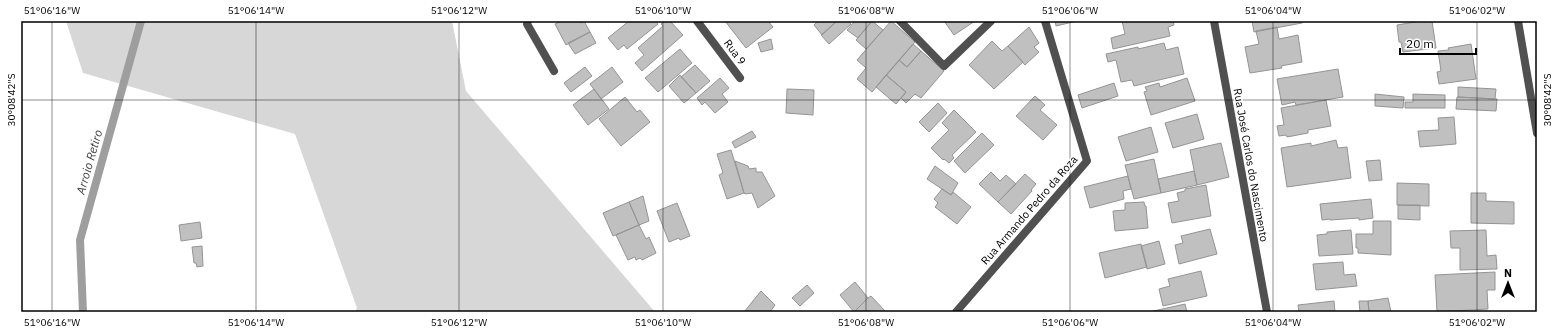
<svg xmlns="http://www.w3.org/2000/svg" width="1558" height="333" font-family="'IBM Plex Sans',sans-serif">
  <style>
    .green { fill: #d7d7d7 }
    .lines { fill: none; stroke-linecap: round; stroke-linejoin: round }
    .stream { stroke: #9e9e9e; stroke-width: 8 }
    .building { fill: #c0c0c0; stroke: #949494 }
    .service { stroke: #505050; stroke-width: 8 }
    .minor { stroke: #505050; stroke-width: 8 }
    .ticks { fill: none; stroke: #000; stroke-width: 1; stroke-opacity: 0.45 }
    .labels { text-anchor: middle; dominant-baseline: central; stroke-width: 3; stroke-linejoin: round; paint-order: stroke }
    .street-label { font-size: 11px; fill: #000; stroke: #fff }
    .water-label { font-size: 12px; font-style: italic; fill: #3f3f3f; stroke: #fff }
    .neatline { fill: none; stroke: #000; stroke-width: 1.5 }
    .ticks-label { font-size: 10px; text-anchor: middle; fill: #000 }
  </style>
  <rect width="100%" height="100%" fill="#fff"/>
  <path class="green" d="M66 21H452L466 91 655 312H355L357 308 295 134 83 73Z"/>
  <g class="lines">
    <path class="stream" d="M83 312 80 240 141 21"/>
  </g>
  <path class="building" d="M562 21H580L581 23 584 21 590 32 566 45 555 24Z
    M629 21H656L658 24 627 49 624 45 618 50 608 38Z
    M665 21H670L683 35 642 71 635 63 644 55 638 48 663 26 661 24Z
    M725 21H768L773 27 746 48Z
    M818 21H837L822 35 814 25Z
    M837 21H848L851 24 829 44 821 35Z
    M855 21H872L858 38 847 30Z
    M872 21 883 30 866 49 856 40Z
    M891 21 915 42 872 92 857 79 866 68 857 60Z
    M944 21H975L954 35Z
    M1055 21H1077L1056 26Z
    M1122 21H1173L1174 25 1168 27 1170 36 1113 49 1111 38 1125 34Z
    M1252 21H1302V23L1254 32Z
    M1421 21H1432L1436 48 1403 52 1401 42H1399L1397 25Z
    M1029 27 1039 43 1034 47 1039 52 1025 65 1008 46Z
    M1277 27 1279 39 1298 35 1302 62 1281 66 1282 68 1250 73 1245 47 1259 44 1256 31Z
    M590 32 596 43 575 54 568 43Z
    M771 39 773 49 761 52 758 43Z
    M992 41 1002 51 1008 46 1023 62 994 89 969 65Z
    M1164 43 1166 50 1178 47 1184 74 1134 86 1132 80 1121 82 1116 60 1108 62 1106 54 1138 47V49Z
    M913 44 921 51 907 67 899 60Z
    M1471 44 1476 79 1439 84 1437 72 1441 71 1438 51 1449 50 1448 48Z
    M680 49 692 63 658 92 645 78Z
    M921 51 944 71 921 98 915 94 906 103 901 98 906 92 886 75 899 60 907 67Z
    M695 65 710 81 696 93 681 77Z
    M585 67 592 76 571 92 564 83Z
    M612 67 623 82 601 99 590 84Z
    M1338 69 1343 97 1296 105 1295 102 1282 105 1277 79Z
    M680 75 696 93 684 103 669 86Z
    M886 75 906 92 896 104 876 87Z
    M720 78 729 88 722 94 728 102 715 113 705 102 702 105 697 98Z
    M1187 78 1195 101 1151 115 1144 92 1147 91 1145 87 1159 83 1160 87Z
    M1114 83 1118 96 1082 108 1078 95Z
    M1458 87 1496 89 1495 99 1458 97Z
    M594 89 609 109 588 125 573 105Z
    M787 89 814 90 813 115 786 113Z
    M1375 94 1404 97 1403 108 1375 106Z
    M1413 94 1445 95V108H1405V102H1413Z
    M1035 96 1045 105 1040 110 1057 125 1043 140 1016 116Z
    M625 97 637 112 640 110 650 122 621 146 599 119Z
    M1457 97 1497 99 1496 111 1456 109Z
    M1326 100 1331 126 1308 130V133L1287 137 1286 135 1279 136 1277 126 1284 125 1281 108Z
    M938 103 947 113 929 132 919 122Z
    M954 110 976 132 952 155 954 158 949 163 944 159 943 160 931 148 949 130 942 123Z
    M1197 114 1204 139 1173 148 1165 123Z
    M1454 117 1456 144 1420 147 1418 131 1439 130 1438 118Z
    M1151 127 1158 152 1126 161 1118 137Z
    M752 131 756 137 735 148 732 142Z
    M982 133 994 145 965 173 954 161Z
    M1336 140 1338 148 1347 147 1351 178 1287 187 1281 148 1311 143V146Z
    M1221 143 1229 177 1197 185 1190 150Z
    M731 150 744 193 727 199 719 175 723 173 717 154Z
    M1154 159 1161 193 1134 199 1125 165Z
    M1380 160 1382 180 1369 181 1366 161Z
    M735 161 748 166 749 169 756 168V172H762L775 196 758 208 752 193 745 194 744 193Z
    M935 166 958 183 951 195 927 179Z
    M1194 171 1197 185 1161 193 1158 179Z
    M991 172 1000 181 1006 175 1016 184 998 202 979 184Z
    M1025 174 1036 184 1031 190 1032 191 1011 214 998 202Z
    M1128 176 1131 189 1123 191 1124 199 1090 208 1084 187Z
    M1397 183 1429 184V206L1397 205Z
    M1206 185 1211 216 1172 223 1168 203 1179 201 1177 193 1185 191V189Z
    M942 189 951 195 953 192 971 207 957 224 935 207 938 203 934 199Z
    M1471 193H1486V201L1514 202V224L1471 223Z
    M643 196 649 221 639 225 629 202Z
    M1371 199 1373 218 1359 220V218L1330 220V219L1322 220 1320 204Z
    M629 202 639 225 613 236 603 213Z
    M1144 202 1145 206H1146L1148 228 1115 231 1113 211 1125 210V203Z
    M677 203 690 236 680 240 679 238 669 242 657 211Z
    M1398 205H1420V220L1398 219Z
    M1373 221H1391V255L1358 253V248H1356V234H1373Z
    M200 222 202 238 181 241 179 225Z
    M639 225 646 239 649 237 656 253 642 260 640 258 636 260 635 257 628 260 616 235Z
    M1210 229 1217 254 1179 264 1175 245 1183 243 1181 236Z
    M1351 230 1353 254 1319 256 1317 235 1327 234V232Z
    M1486 230 1487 256 1496 255 1497 269 1460 270V248H1451L1450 231Z
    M1159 241 1165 264 1147 269 1141 246Z
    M1141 244 1147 267 1105 278 1099 253Z
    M202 246 203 266 197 267 196 263H194L192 247Z
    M1343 262 1344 275 1355 274 1357 286 1316 290 1313 264Z
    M1201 271 1207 296 1163 306 1159 289 1170 286 1168 279Z
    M1495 272V290H1487L1488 309 1437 312 1435 275Z
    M855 282 868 298 854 312 840 295Z
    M807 285 814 293 800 306 792 298Z
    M761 291 775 305 770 312H744Z
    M871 296 886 312H854L868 298Z
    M1388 298 1391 312H1369L1368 301Z
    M1334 301 1335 312H1299L1298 305Z
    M1359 301H1368L1369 312H1360Z
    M1185 304 1187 312H1149Z"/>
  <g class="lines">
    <path class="service" d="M697 21 740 78"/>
    <path class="minor" d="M528 21 527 24 554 71
      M900 21 944 66 991 21
      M1214 21 1267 312
      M1518 21 1537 133
      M956 312 1087 161 1045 21"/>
  </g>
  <path class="ticks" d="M52 21V312M256 21V312M459 21V312M663 21V312M866 21V312M1070 21V312M1273 21V312M1477 21V312M21 100H1537"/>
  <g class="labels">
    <g class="street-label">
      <text transform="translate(735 52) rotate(53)">Rua 9</text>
      <text transform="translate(1251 165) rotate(80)">Rua José Carlos do Nascimento</text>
      <text transform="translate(1029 210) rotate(-49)">Rua Armando Pedro da Roza</text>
    </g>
    <g class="water-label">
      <text transform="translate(89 162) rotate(-74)">Arroio Retiro</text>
    </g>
  </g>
  <rect width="1558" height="333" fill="none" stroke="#ffffff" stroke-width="44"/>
  <g transform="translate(1508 283)" stroke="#ffffff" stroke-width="3" paint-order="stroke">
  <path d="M0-3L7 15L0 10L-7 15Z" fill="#000000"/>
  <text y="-6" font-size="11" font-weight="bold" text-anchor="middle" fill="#000000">N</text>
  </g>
  <path d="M1400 48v6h76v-6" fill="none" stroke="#000000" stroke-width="2"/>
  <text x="1406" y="48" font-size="12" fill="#000000" stroke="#ffffff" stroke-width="3" paint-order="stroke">20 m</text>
  <rect x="22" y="22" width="1514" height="289" class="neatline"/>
  <g class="ticks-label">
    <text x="52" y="14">51°06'16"W</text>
    <text x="256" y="14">51°06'14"W</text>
    <text x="459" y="14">51°06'12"W</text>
    <text x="663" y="14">51°06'10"W</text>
    <text x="866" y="14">51°06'08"W</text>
    <text x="1070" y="14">51°06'06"W</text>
    <text x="1273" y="14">51°06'04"W</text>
    <text x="1477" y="14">51°06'02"W</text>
    <text transform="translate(11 100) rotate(-90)" y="4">30°08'42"S</text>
    <text transform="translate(1547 100) rotate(-90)" y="4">30°08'42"S</text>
    <text x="52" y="326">51°06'16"W</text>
    <text x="256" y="326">51°06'14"W</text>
    <text x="459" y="326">51°06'12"W</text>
    <text x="663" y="326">51°06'10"W</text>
    <text x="866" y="326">51°06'08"W</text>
    <text x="1070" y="326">51°06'06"W</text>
    <text x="1273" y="326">51°06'04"W</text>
    <text x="1477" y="326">51°06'02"W</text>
  </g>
</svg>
